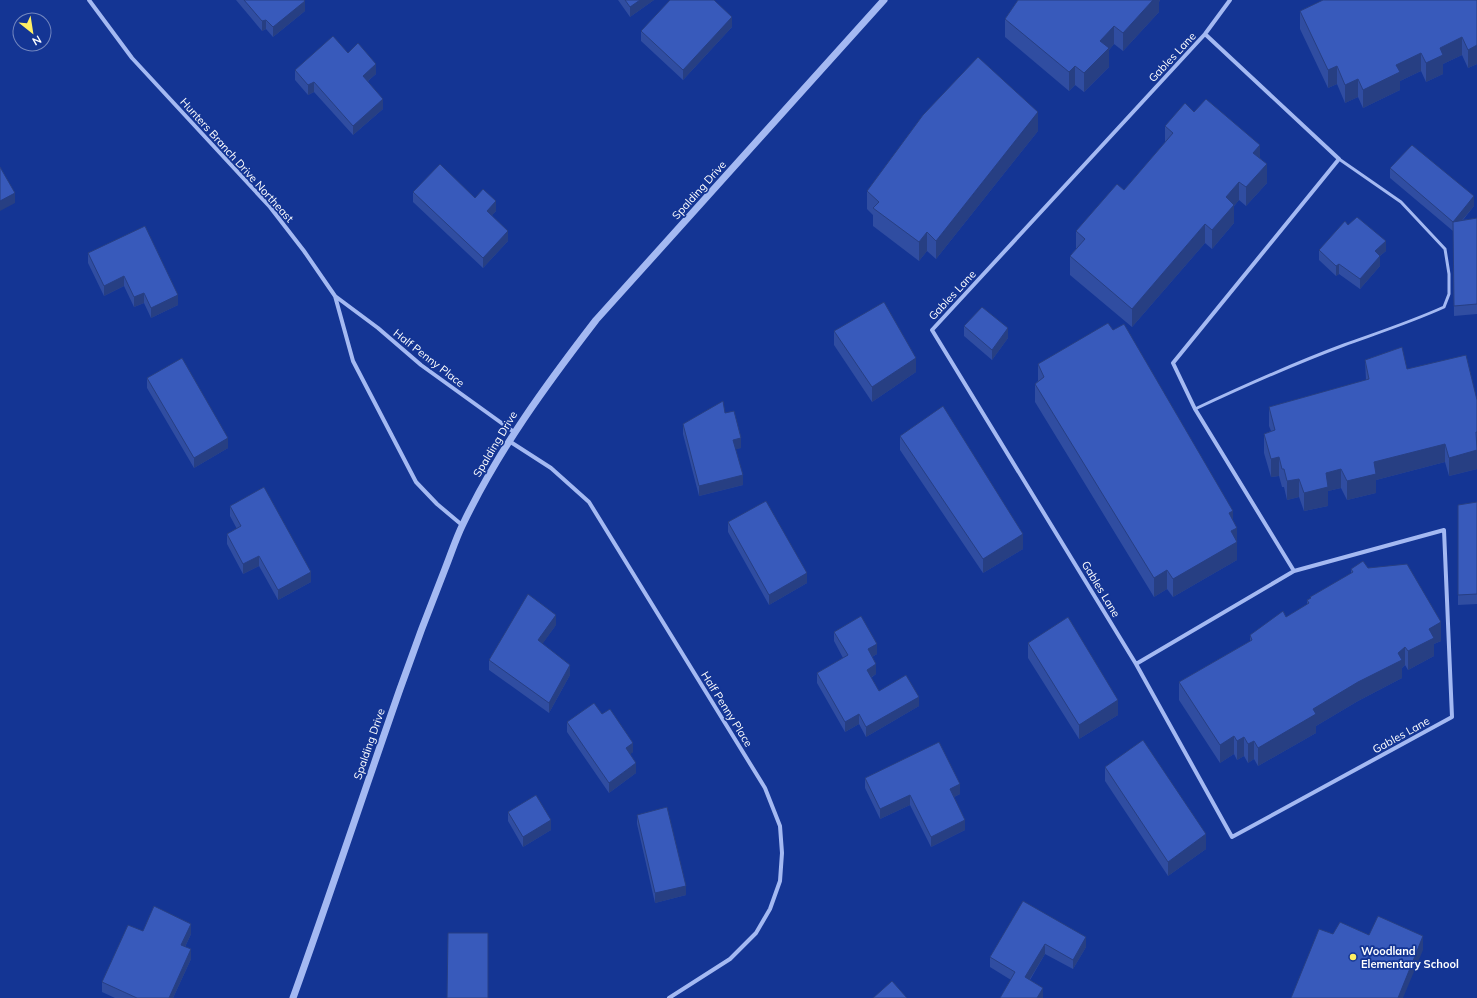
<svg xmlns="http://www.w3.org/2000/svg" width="1477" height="998" font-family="Mulish,sans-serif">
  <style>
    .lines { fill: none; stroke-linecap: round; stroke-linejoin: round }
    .service { stroke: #a4b9f2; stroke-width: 3 }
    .minor { stroke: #a4b9f2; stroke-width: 4 }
    .tertiary { stroke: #a4b9f2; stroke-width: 7 }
    .wall { fill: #304da1 }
    .shaded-wall { fill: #273f83 }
    .building { fill: #385abb; stroke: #273f83 }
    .poi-dot { fill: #ffef64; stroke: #143594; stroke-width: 1.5 }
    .labels { text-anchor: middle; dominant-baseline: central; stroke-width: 3.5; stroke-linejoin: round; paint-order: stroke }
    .street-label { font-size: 11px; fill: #fff; stroke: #143594 }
    .poi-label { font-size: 11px; font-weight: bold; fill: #fff; stroke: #143594; text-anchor: start }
  </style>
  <rect width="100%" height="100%" fill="#143594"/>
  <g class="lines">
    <path class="service" d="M1195 409C1244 386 1293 364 1344 345 1377 333 1411 322 1444 307L1449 294V274L1445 249 1401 202 1339 159"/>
    <path class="minor" d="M89 0 132 58 270 207 304 251 335 296 353 361 416 482 437 504 462 525
      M1205 34 1339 159 1173 363 1195 409 1294 571 1444 530 1452 717 1232 837 1136 664 932 330 1205 34 1230 0
      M335 296 378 328 421 365 514 432
      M509 441 551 468 589 502 765 788 780 826 782 853 780 881 770 909 756 933 730 959 669 998
      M1136 664 1294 571"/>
    <path class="tertiary" d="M293 998C330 895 364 792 400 689 414 649 429 609 445 569 451 554 456 538 463 524 499 449 546 385 596 320L884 0"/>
  </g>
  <path class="wall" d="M236 0H304L305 11 273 37 266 29 262 31Z
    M618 0H654L630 17Z
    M1018 0H1160L1159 2V12L1123 51 1114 44 1109 50V67L1084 92 1075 85 1069 91 1005 37V19Z
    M1477 0V64L1468 68 1462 55 1443 64V74L1426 82 1421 71 1400 81V90L1363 108 1358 97 1345 103 1337 84 1328 88 1300 29V11Z
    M732 27 683 80 641 41V31Z
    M348 53 376 74 368 81 383 109 353 135 314 92 308 95 295 80V70Z
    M1194 112 1260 158 1267 183 1246 206 1239 200 1234 206V223L1212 249 1205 243 1132 327 1070 275V256L1076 249V231L1124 190 1165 143V126Z
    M1038 131 936 259 927 251 919 261 873 226V215L867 209V191Z
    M1390 168 1474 206 1463 220 1477 218V314L1454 316 1453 231 1390 178Z
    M413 192 475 198 496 211 492 215 508 241 483 268 413 202Z
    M1348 225 1386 251 1380 256V266L1360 289 1339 274 1336 276 1319 260V250Z
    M88 253 178 305 151 318 144 303 134 307 124 286 104 296 88 263Z
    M964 326 1008 338 992 360 964 336Z
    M834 331 916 372 872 402 834 345Z
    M1365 360 1407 369 1477 400V469L1449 476 1445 462 1376 480V493L1347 500 1341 488 1328 491V506L1304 511 1299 497 1287 500 1284 487H1282L1279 476 1271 477 1264 453V434L1271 431 1269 426V407L1366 380Z
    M1038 364 1233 521 1237 541V560L1173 597 1167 589 1154 597 1035 402V384L1038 381Z
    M147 378 228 448 194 468 147 388Z
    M725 413 741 448 735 449 743 485 699 496 683 434V424Z
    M900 436 1023 549 983 573 900 450Z
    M1477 502V604L1458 605V505Z
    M230 506 311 582 278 600 259 566 243 574 227 544V534L237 529 230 516Z
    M728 522 807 583 769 605 728 532Z
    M1368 568 1441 641 1434 644V656L1408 670 1405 665 1402 668V678L1358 701 1316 726V733L1258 766 1254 759 1248 763 1244 756 1237 760 1234 754 1220 763 1179 700V682L1250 641V635L1286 617 1307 605V600L1310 599V597L1351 574V569Z
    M556 625 542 644 570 675 549 713 489 670V660Z
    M834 632 877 654 872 657 876 674 871 678 879 691 919 706 866 737 859 724 845 732 817 683V673L843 658 834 641Z
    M1028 643 1118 715 1079 739 1028 658Z
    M567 722 633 752 630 754 636 773 609 793 567 732Z
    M1105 767 1206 849 1168 876 1105 781Z
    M865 778 960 794 954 797 965 830 931 847 910 805 880 819 865 788Z
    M508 812 551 830 523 847 508 821Z
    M637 815 686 895 655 903 637 824Z
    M1023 901 1086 947 1073 969 1045 954 1030 980 1043 988V998H1000L1011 980 990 967V957Z
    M143 931 191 934 185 947 191 959 173 998H115L102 992V982Z"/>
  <path class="shaded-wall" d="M640 0H654L630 17V7Z
    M1153 0H1160L1159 2V12L1123 51V33Z
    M305 1V11L273 37V27Z
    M732 17V27L683 80V70Z
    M266 20V29L262 31V21Z
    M1114 26V44L1109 50V67L1084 92V73L1100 41Z
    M1462 37V55L1443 64V74L1426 82V63L1440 48Z
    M1477 45V64L1468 68V50Z
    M1421 53V71L1400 81V90L1363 108V90L1396 65Z
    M376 64V74L363 85V76Z
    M1075 66V85L1069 91V72Z
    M1337 66V84L1328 88V70Z
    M1358 79V97L1345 103V85Z
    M314 82V92L308 95V85Z
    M383 99V109L353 135V126Z
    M1038 112V131L936 259V241Z
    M1260 145V163L1253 153Z
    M1267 164V183L1246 206V187Z
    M1239 182V200L1234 206V223L1212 249V230L1226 197Z
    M15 193V203L0 211V201Z
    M1474 196V206L1453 231V222Z
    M496 201V211L487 221V211Z
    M1205 224V243L1132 327V309Z
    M508 231V241L483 268V258Z
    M927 232V251L919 261V242Z
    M1386 241V251L1375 260V251Z
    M1380 256V266L1360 289V279Z
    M1339 264V274L1336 276V266Z
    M124 276V286L104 296V286Z
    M144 293V303L134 307V297Z
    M178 295V305L151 318V308Z
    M1008 328V338L992 360V350Z
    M916 358V372L872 402V387Z
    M228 438V448L194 468V458Z
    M741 438V448L733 450V440Z
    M1445 444V462L1376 480V493L1347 500V481L1374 462Z
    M1477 450V469L1449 476V458Z
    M1279 457V476L1271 477V459Z
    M1341 469V488L1328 491V506L1304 511V493L1326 473Z
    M743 475V485L699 496V486Z
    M1299 479V497L1287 500V481Z
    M1233 511V529L1229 513Z
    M1237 528V560L1173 597V579L1231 531Z
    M1023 534V549L983 573V559Z
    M259 556V566L243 574V564Z
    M1167 570V589L1154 597V578Z
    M311 572V582L278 600V590Z
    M807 573V583L769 605V595Z
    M556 615V625L538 650V640Z
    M1441 622V641L1434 644V656L1408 670V651L1429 629Z
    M877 644V654L868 659V649Z
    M1405 647V665L1402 668V678L1358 701 1316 726V733L1258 766V748L1313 709 1398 653Z
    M876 664V674L867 680V670Z
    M570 665V675L549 713V703Z
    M919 697V706L866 737V727Z
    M1118 700V715L1079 739V725Z
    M859 714V724L845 732V722Z
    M1234 736V754L1220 763V745Z
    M1244 737V756L1237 760V741Z
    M1254 741V759L1248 763V744Z
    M633 743V752L626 758V748Z
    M636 763V773L609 793V783Z
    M960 784V794L950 799V789Z
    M910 795V805L880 819V809Z
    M551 820V830L523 847V837Z
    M965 820V830L931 847V837Z
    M1206 834V849L1168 876V862Z
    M686 886V895L655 903V893Z
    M191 924V934L181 955V945Z
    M1423 936V950L1403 998H1398Z
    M1086 937V947L1073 969V960Z
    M1045 944V954L1025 987V977Z
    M191 949V959L173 998H169Z
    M1043 988V998H1037Z"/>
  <path class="building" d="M244 0H304L305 1 273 27 266 20 262 21Z
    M625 0H640L630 7Z
    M670 0H714L732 17 683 70 641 31Z
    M1018 0H1153L1123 33 1114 26 1100 41 1109 48 1084 73 1075 66 1069 72 1005 19Z
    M1323 0H1477V45L1468 50 1462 37 1440 48 1443 55 1426 63 1421 53 1396 65 1400 72 1363 90 1358 79 1345 85 1337 66 1328 70 1300 11Z
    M333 36 348 53 358 43 376 64 363 76 383 99 353 126 314 82 308 85 295 70Z
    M978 57 1038 112 936 241 927 232 919 242 873 208 879 202 867 191 923 115Z
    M1206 99 1260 145 1253 153 1267 164 1246 187 1239 182 1226 197 1234 205 1212 230 1205 224 1132 309 1070 256 1085 239 1076 231 1117 184 1124 190 1173 133 1165 126 1185 103 1194 112Z
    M1412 145 1474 196 1453 222 1390 168Z
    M440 164 475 198 483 189 496 201 487 211 508 231 483 258 413 192Z
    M0 167 15 193 0 201Z
    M1357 217 1386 241 1375 251 1380 256 1360 279 1339 264 1336 266 1319 250 1345 221 1348 225Z
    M1477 218V304L1454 306 1453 222Z
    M145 226 178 295 151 308 144 293 134 297 124 276 104 286 88 253Z
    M884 302 916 358 872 387 834 331Z
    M982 307 1008 328 992 350 964 326Z
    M1108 323 1113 330 1124 324 1233 511 1229 513 1237 528 1231 531 1237 542 1173 579 1167 570 1154 578 1035 384 1044 377 1038 364Z
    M1402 347 1407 369 1466 355 1477 400V432H1476L1477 450 1449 458 1445 444 1374 462 1376 474 1347 481 1341 469 1326 473 1328 487 1304 493 1299 479 1287 481 1284 469H1282L1279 457 1271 459 1264 434 1275 430 1269 407 1369 379 1365 360Z
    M182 358 228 438 194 458 147 378Z
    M723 401 725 413 734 411 741 438 733 440 743 475 699 486 683 424Z
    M943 406 1023 534 983 559 900 436Z
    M264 487 311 572 278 590 259 556 243 564 227 534 241 526 230 506Z
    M766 501 807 573 769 595 728 522Z
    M1477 502V594L1458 595V505Z
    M1363 561 1368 568 1407 564 1441 622 1429 629 1434 638 1408 651 1405 647 1398 653 1402 660 1358 682 1313 709 1316 714 1258 748 1254 741 1248 744 1244 737 1237 741 1234 736 1220 745 1179 682 1252 640 1250 635 1283 611 1286 617 1309 603 1307 600 1311 598 1310 597 1353 572 1351 569Z
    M528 594 556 615 538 640 570 665 549 703 489 660Z
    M861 616 877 644 868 649 876 664 867 670 879 691 906 675 919 697 866 727 859 714 845 722 817 673 848 655 834 632Z
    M1068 617 1118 700 1079 725 1028 643Z
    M594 703 602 714 610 709 633 743 626 748 636 763 609 783 567 722Z
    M1143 740 1206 834 1168 862 1105 767Z
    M939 742 960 784 950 789 965 820 931 837 910 795 880 809 865 778Z
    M536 795 551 820 523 837 508 812Z
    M667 807 686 886 655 893 637 815Z
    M1023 901 1086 937 1073 960 1045 944 1025 977 1043 988 1037 998H1000L1015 972 990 957Z
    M154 906 191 924 181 945 191 949 169 998H137L102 982 128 925 143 931Z
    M1378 916 1423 936 1398 998H1291L1319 929 1333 934 1340 922 1369 935Z
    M448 933H488V998H447Z
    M892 981 907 998H873Z"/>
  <circle class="poi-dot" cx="1353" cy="957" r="4"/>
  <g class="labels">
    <g class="street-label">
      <text transform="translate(1172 57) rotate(-47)">Gables Lane</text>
      <text transform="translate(237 160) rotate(48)">Hunters Branch Drive Northeast</text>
      <text transform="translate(699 190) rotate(-48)">Spalding Drive</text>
      <text transform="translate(952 295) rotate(-47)">Gables Lane</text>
      <text transform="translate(429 358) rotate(38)">Half Penny Place</text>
      <text transform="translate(495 444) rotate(-59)">Spalding Drive</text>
      <text transform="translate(1101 589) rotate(59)">Gables Lane</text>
      <text transform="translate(727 709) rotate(58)">Half Penny Place</text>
      <text transform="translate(1401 735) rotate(-29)">Gables Lane</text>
      <text transform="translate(369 744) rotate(-71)">Spalding Drive</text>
    </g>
    <g class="poi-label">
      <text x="1361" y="951">Woodland<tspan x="1361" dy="13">Elementary School</tspan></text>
    </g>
  </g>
  <g transform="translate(32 32) rotate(150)"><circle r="19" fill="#143594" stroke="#7286bf"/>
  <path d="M0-3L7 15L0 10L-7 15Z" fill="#ffef64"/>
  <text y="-6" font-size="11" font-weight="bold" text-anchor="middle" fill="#ffffff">N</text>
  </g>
</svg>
